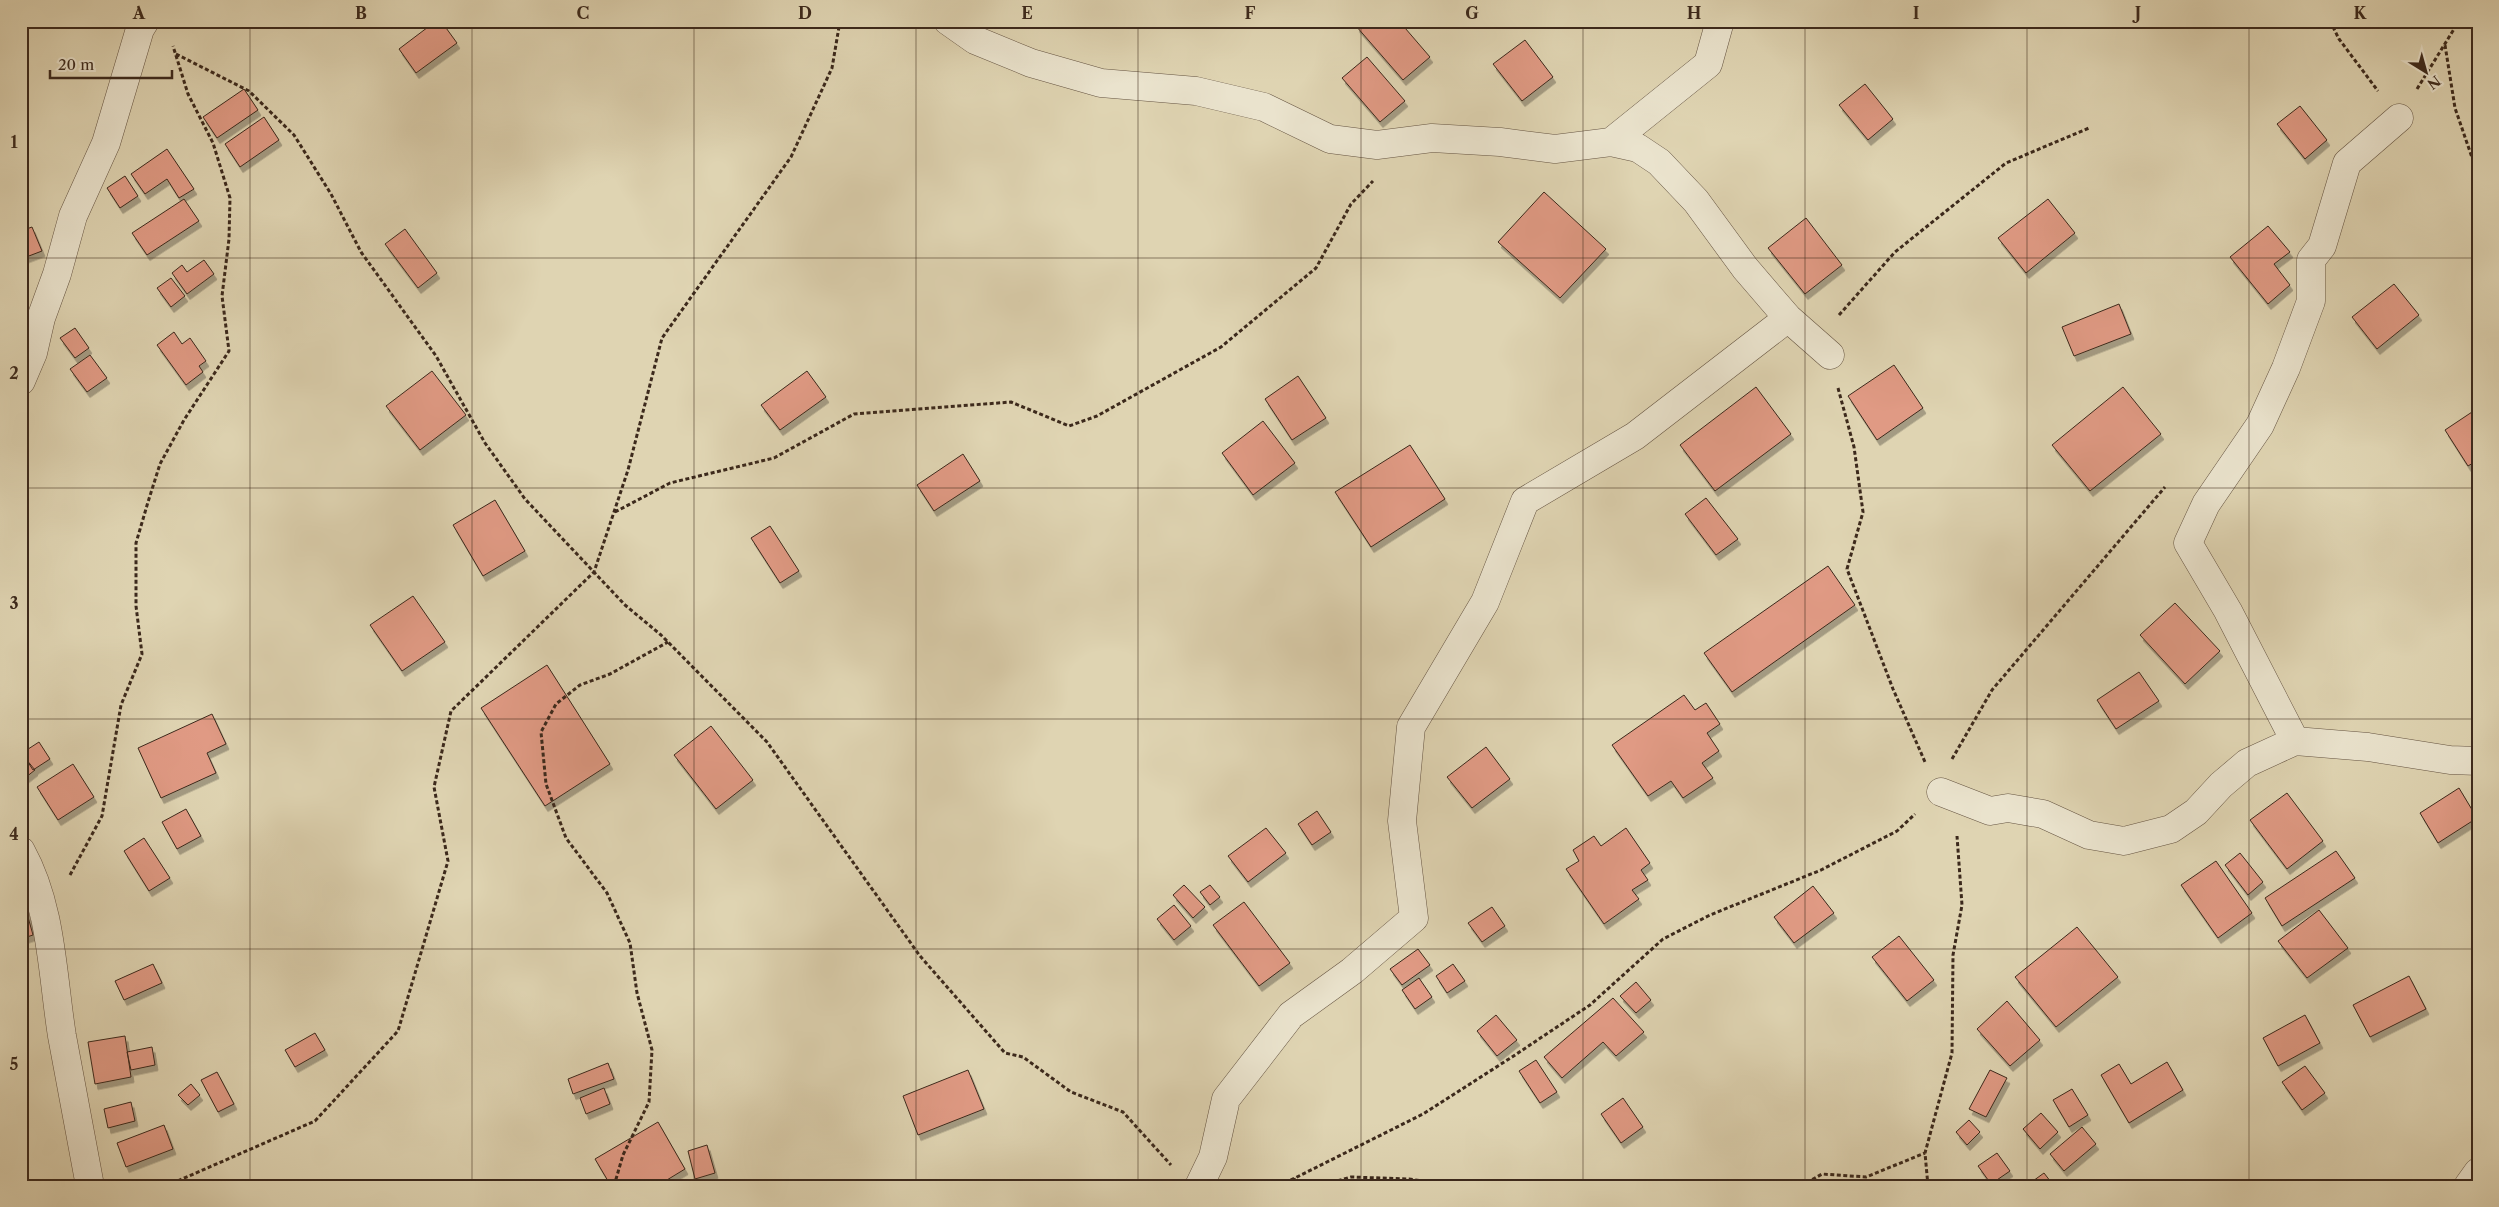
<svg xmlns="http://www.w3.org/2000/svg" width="2499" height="1207" font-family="'Libre Caslon Text',serif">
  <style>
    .building { fill: #e09a84; stroke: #3c291c; filter: url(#shadow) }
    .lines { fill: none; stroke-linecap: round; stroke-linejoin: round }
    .minor-casing { stroke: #655442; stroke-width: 29 }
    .path { stroke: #3c291c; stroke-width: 3; stroke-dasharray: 4 2.5; stroke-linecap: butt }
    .minor { stroke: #eae3cd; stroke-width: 28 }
    .grid { fill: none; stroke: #3c291c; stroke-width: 1; stroke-opacity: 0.55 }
    .neatline { fill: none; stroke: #3c291c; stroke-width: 2 }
    .grid-label { font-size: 16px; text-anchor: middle; font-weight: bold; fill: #3c291c }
  </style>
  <defs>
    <filter id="shadow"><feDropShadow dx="3" dy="5.5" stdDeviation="0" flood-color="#0004"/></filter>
  </defs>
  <rect width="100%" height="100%" fill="#dfd4b2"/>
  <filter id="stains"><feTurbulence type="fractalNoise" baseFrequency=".004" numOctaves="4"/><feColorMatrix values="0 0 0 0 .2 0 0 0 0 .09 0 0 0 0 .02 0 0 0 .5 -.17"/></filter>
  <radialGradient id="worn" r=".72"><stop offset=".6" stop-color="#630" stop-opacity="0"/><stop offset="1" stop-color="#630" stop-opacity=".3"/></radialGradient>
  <path class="building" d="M436 21H441L457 43 416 73 399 49Z
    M1362 21H1399L1430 57 1403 80 1356 26Z
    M1525 40 1553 77 1522 101 1493 64Z
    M1367 57 1405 101 1380 122 1342 78Z
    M1865 84 1893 119 1868 140 1839 105Z
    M244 89 258 110 217 138 203 117Z
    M2300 106 2327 140 2305 159 2277 124Z
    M264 117 279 140 240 167 225 144Z
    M167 149 194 189 179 198 167 179 145 194 131 174Z
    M125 176 138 196 120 208 107 188Z
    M1544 192 1606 249 1560 298 1498 242Z
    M184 199 199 221 147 255 132 233Z
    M2048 199 2075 233 2026 273 1998 238Z
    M1806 218 1842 265 1805 294 1768 248Z
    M2268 226 2290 252 2274 264 2290 285 2268 304 2230 257Z
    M32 227 42 251 21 259V231Z
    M405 229 437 273 418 288 385 244Z
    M204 260 214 274 187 294 172 273 182 265 187 272Z
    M171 278 185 296 171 307 157 288Z
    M2394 284 2419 315 2377 349 2352 317Z
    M2119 304 2131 334 2074 356 2062 327Z
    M24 309 34 328 21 334V310Z
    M75 328 89 348 75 358 60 338Z
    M174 332 182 344 190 338 206 361 199 366 203 372 186 385 157 345Z
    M90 355 107 378 87 392 70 369Z
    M1894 365 1923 408 1877 440 1848 396Z
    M432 371 466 415 420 450 386 406Z
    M807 371 826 397 780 430 761 405Z
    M1298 376 1326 418 1292 440 1265 399Z
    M1756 387 1791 434 1715 491 1680 445Z
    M2123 387 2161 434 2090 491 2052 445Z
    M2478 408V460L2468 466 2445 430Z
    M1263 421 1295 463 1253 495 1222 453Z
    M1410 445 1445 499 1371 547 1335 492Z
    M963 454 980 481 934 511 917 485Z
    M1706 498 1738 539 1716 555 1685 514Z
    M495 500 525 551 483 576 453 525Z
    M770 526 799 571 780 583 751 538Z
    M1828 566 1855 605 1732 692 1704 653Z
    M413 596 445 642 402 671 370 625Z
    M2175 603 2220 651 2185 684 2140 635Z
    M547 665 610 764 545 806 481 708Z
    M2139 672 2159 701 2116 729 2097 700Z
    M1684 695 1695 710 1706 703 1720 724 1707 733 1719 751 1702 763 1713 778 1683 798 1671 781 1648 796 1612 745Z
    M212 714 226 744 207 753 216 773 161 798 138 748Z
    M711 726 753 780 716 809 674 755Z
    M39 742 50 759 33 770 22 753Z
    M1486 747 1510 779 1472 808 1447 777Z
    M21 753 35 770 21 781Z
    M73 764 94 797 58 820 37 787Z
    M2459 788 2477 818 2438 843 2420 813Z
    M2287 793 2323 841 2287 869 2250 820Z
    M186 809 201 836 177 849 162 822Z
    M1317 811 1331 832 1312 845 1298 824Z
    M1266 828 1286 853 1248 882 1228 856Z
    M1626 828 1650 863 1641 870 1648 880 1632 890 1639 899 1604 924 1566 869 1579 861 1573 850 1594 836 1601 846Z
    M144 838 170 878 149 891 124 851Z
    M2336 851 2355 878 2282 926 2265 898Z
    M2240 853 2263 882 2248 895 2225 865Z
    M2216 861 2252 913 2218 938 2181 885Z
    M1184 885 1205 907 1193 918 1173 895Z
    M1210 885 1220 897 1210 905 1200 892Z
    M1813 886 1834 913 1794 943 1774 917Z
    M1244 902 1290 963 1259 986 1213 925Z
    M1174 905 1191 926 1174 940 1157 919Z
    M1492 907 1505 926 1482 942 1468 923Z
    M26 910 33 935 21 939V912Z
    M2319 910 2348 948 2307 978 2278 941Z
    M2077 927 2118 977 2056 1027 2015 977Z
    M1899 936 1934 980 1907 1001 1872 957Z
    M1418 949 1430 965 1402 985 1390 969Z
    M153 964 162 983 124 1000 115 981Z
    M1453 964 1465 981 1447 993 1436 976Z
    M2409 976 2426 1009 2370 1037 2353 1005Z
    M1419 978 1432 997 1415 1009 1402 990Z
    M1636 982 1651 1000 1636 1013 1620 996Z
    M1613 998 1644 1032 1616 1056 1603 1042 1562 1078 1544 1057Z
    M2007 1001 2040 1040 2010 1066 1977 1029Z
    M1496 1015 1517 1040 1497 1056 1477 1031Z
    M2305 1015 2320 1043 2278 1066 2263 1038Z
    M315 1033 325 1050 295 1067 285 1050Z
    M125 1036 131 1077 95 1084 88 1042Z
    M152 1047 155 1065 131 1070 127 1052Z
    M1536 1060 1557 1092 1540 1103 1519 1071Z
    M2167 1062 2183 1090 2129 1123 2101 1075 2119 1064 2131 1084Z
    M608 1063 614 1079 573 1094 568 1079Z
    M2305 1066 2325 1093 2302 1110 2282 1082Z
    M968 1070 984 1109 918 1135 903 1096Z
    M1990 1070 2007 1078 1986 1117 1969 1109Z
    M217 1072 234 1104 218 1112 201 1080Z
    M191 1084 200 1095 188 1105 178 1095Z
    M604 1088 610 1104 586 1114 580 1098Z
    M2072 1089 2088 1115 2069 1127 2053 1100Z
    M1623 1098 1643 1127 1621 1143 1601 1114Z
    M131 1102 135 1121 108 1128 104 1109Z
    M2041 1113 2058 1132 2040 1149 2023 1129Z
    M1969 1120 1980 1132 1967 1145 1956 1132Z
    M658 1122 685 1169 657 1186H611L595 1159Z
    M164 1125 173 1149 126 1167 117 1143Z
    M2082 1127 2096 1144 2064 1171 2050 1154Z
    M707 1145 715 1173 695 1179 688 1151Z
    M1997 1153 2010 1171 1991 1184 1978 1166Z
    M2044 1173 2054 1186H2026Z"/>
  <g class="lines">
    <g class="minor-casing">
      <path id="minor" d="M948 21 975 40 1031 63 1101 83 1196 91 1264 107 1330 139 1377 145 1432 138 1500 142 1555 149 1611 142 1638 148 1659 162 1696 201 1745 268 1788 318 1830 355
        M1611 142 1708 64 1720 21
        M21 381 33 353 41 318 57 274 73 216 106 143 140 29 145 21
        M2295 741 2228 611 2188 543 2206 504 2260 425 2286 368 2311 301V260L2322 246 2347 163 2399 118
        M1941 792 1990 811 2008 808 2043 814 2089 835 2124 841 2171 829 2196 812 2221 785 2247 763 2295 741 2368 747 2450 760 2478 761
        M21 851C52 907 52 973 62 1036 71 1086 81 1136 90 1186
        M1199 1186 1213 1157 1226 1099 1291 1015 1352 971 1414 918 1402 821 1411 727 1485 602 1525 501 1635 436 1788 318
        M2468 1186 2478 1172"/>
    </g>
    <path class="path" d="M2330 21 2339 39 2378 91
      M2445 45 2455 108 2478 175
      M176 54 249 91 294 135 331 194 361 252 436 356 485 443 525 499 625 605 661 635 767 742 920 956 1005 1053 1023 1057 1071 1092 1123 1112 1171 1165
      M2417 89 2459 21
      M1839 315 1895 252 2006 163 2089 128
      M1838 388 1854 447 1863 512 1847 569 1893 689 1925 762
      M615 512 670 483 774 458 854 414 1011 402 1069 426 1097 416 1221 347 1316 268 1351 204 1373 181
      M1952 759 1992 690 2165 487
      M70 875 102 816 121 705 142 654 136 606V543L148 502 160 464 184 420 229 351 222 296 229 239 230 198 213 143 188 94 173 46
      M1294 1178 1296 1186
      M166 1186 315 1121 398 1031 448 861 434 787 451 711 594 572 628 470 662 338 791 157 832 68 840 21
      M614 1186 623 1155 649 1102 652 1050 637 993 630 943 607 893 566 838 546 784 541 732 556 704 580 685 610 674 668 642
      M1279 1186 1423 1114 1512 1057 1590 1005 1663 939 1710 915 1821 870 1897 831 1915 814
      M1319 1186 1351 1177 1409 1179 1456 1186
      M1801 1186 1822 1174 1866 1177 1925 1153
      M1928 1186 1925 1153 1952 1053 1953 955 1962 905 1957 836"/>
    <use href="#minor" class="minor"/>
  </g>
  <path class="grid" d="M250 21V1186M472 21V1186M694 21V1186M916 21V1186M1138 21V1186M1361 21V1186M1583 21V1186M1805 21V1186M2027 21V1186M2249 21V1186M21 258H2478M21 488H2478M21 719H2478M21 949H2478"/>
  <rect width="2499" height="1207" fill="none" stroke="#dfd4b2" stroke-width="55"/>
  <g transform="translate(2426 72) rotate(143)" stroke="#eae3cd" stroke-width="4" paint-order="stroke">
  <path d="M0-4L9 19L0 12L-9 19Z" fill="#3c291c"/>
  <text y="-8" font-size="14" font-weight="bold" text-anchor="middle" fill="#3c291c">N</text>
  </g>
  <path d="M50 70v8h122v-8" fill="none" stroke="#3c291c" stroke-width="2.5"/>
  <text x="58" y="70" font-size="15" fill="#3c291c" stroke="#eae3cd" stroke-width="4" paint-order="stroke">20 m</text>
  <rect x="28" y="28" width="2444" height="1152" class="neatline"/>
  <g class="grid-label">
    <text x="139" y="19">A</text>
    <text x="361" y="19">B</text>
    <text x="583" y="19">C</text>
    <text x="805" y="19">D</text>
    <text x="1027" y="19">E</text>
    <text x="1250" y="19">F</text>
    <text x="1472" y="19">G</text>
    <text x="1694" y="19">H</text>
    <text x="1916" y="19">I</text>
    <text x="2138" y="19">J</text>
    <text x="2360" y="19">K</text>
    <text x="14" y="148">1</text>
    <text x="14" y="379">2</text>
    <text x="14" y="609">3</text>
    <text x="14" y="840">4</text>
    <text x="14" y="1070">5</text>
  </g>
  <rect width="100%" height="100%" filter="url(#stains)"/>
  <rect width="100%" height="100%" fill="url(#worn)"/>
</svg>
